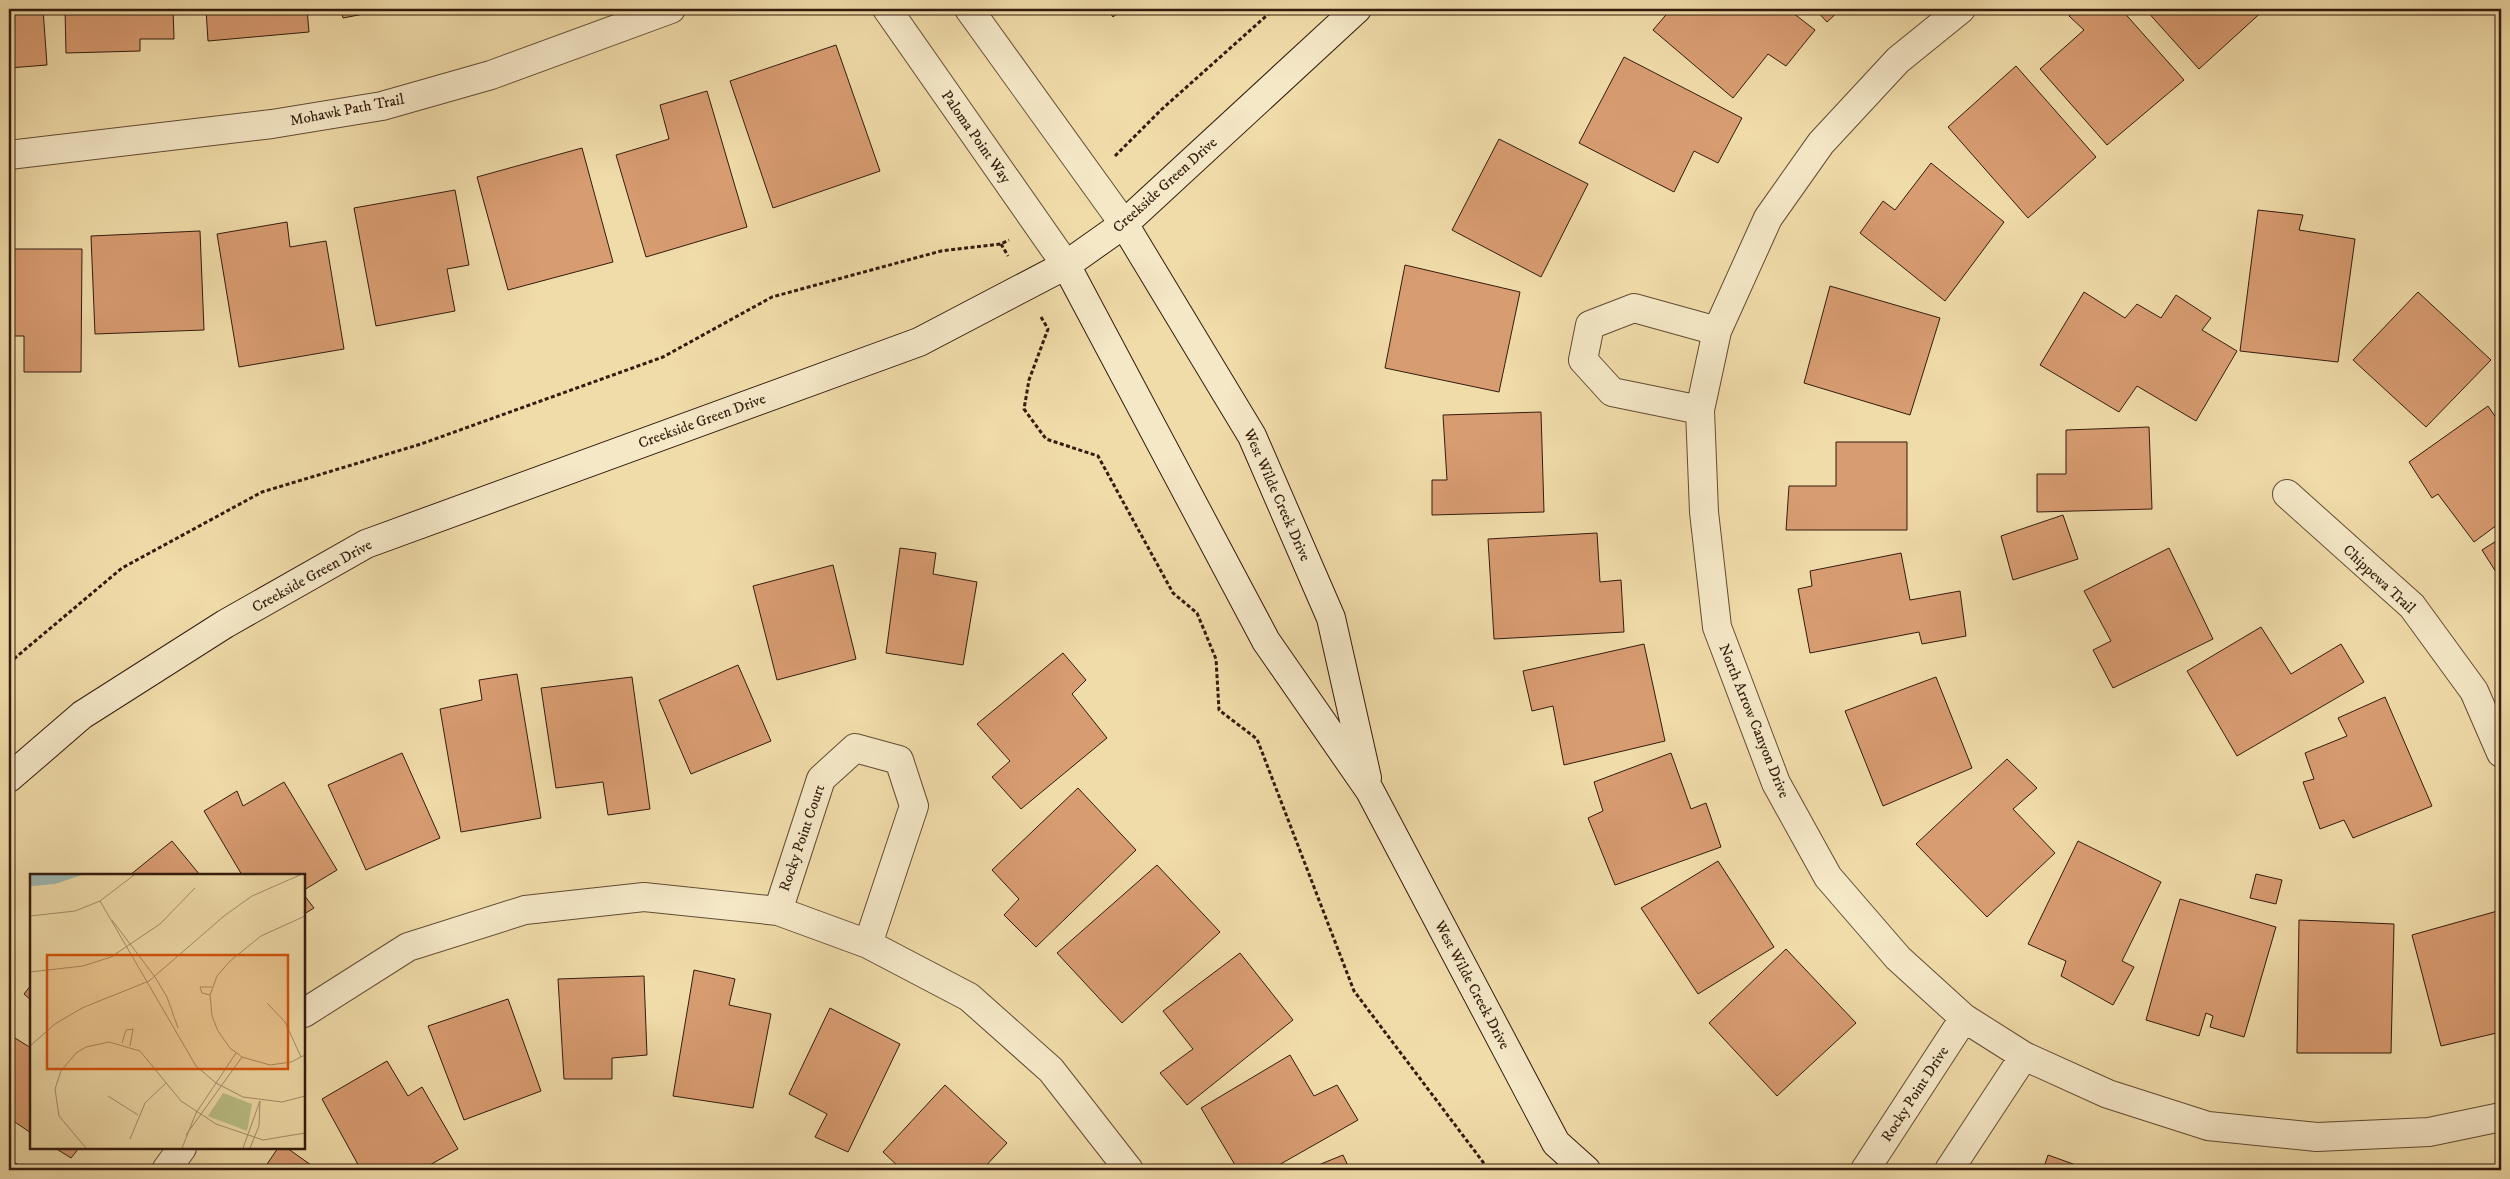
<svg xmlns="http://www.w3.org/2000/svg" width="2510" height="1179" font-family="'IM FELL DW Pica',serif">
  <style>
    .building { fill: #d89c71; stroke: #331b0e }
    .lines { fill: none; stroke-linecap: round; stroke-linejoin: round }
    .street-casing { stroke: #624b35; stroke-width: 30 }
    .secondary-casing { stroke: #331b0e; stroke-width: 30 }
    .path { stroke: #331b0e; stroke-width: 3; stroke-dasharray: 4 2.5; stroke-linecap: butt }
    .street { stroke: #f5e8c7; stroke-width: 28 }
    .secondary { stroke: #f5e8c7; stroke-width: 28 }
    .labels { text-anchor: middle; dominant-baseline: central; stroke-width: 4; stroke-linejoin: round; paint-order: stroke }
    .street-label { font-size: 15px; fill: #331b0e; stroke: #f5e8c7 }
    .inset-road { fill: none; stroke: #a48f6b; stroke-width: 1 }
    .view { fill: #d6530c; fill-opacity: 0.15; stroke: #d6530c; stroke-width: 2.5 }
    .inset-edge { fill: none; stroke: #331b0e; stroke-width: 2.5 }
  </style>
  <rect width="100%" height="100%" fill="#f0dca9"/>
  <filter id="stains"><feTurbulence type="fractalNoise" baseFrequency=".004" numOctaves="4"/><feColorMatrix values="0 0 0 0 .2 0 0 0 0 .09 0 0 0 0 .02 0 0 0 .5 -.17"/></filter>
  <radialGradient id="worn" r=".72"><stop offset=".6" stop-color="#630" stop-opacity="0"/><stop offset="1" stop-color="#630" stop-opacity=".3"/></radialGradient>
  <path class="building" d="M9 9H43L47 65 9 68Z
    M65 9H173L174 39H140V51L66 53Z
    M206 9H307L309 32 208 41Z
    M341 9H389L343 18Z
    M1107 9H1123L1113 17Z
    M1671 9H1788L1815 30 1786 66 1768 54 1733 98 1653 30Z
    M1815 9H1841L1827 22Z
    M2077 9H2121L2184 80 2107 145 2040 69 2084 30 2069 16Z
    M2145 9H2265L2199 69Z
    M836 45 880 171 773 208 730 81Z
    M1624 57 1742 118 1718 163 1694 151 1674 192 1579 143Z
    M2016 66 2096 157 2028 218 1948 127Z
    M707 91 747 227 646 257 616 155 669 139 660 105Z
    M1499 139 1588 184 1541 277 1452 230Z
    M582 148 613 262 508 290 477 177Z
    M1931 163 2004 222 1945 301 1860 233 1883 201 1895 210Z
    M455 190 469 265 447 269 455 311 376 326 354 208Z
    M2258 210 2303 215 2299 230 2355 239 2338 362 2240 351Z
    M287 222 290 247 326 241 344 349 239 367 217 234Z
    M200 231 204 330 95 334 91 236Z
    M9 249H82L81 372H24V336H9Z
    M1405 265 1520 292 1499 392 1385 368Z
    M1830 286 1940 318 1910 415 1804 383Z
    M2084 292 2125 318 2137 304 2161 318 2176 295 2211 318 2202 330 2237 351 2196 421 2137 386 2119 412 2040 365Z
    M2418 292 2491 360 2426 427 2353 360Z
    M2488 406 2501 425V522L2474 542 2438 494 2432 498 2409 462Z
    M1541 412 1544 512 1432 515V480H1447L1443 415Z
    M2149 427 2152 509 2037 512V474H2066V430Z
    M1836 442H1907V530H1786L1789 486H1836Z
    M2063 515 2078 559 2013 580 2001 536Z
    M1597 533 1600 582 1621 580 1624 632 1494 639 1488 539Z
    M2501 538V580L2482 550Z
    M900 548 936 553 933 574 977 582 963 665 886 653Z
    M2169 548 2213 639 2113 688 2093 650 2111 641 2084 591Z
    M1901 553 1910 600 1960 591 1966 636 1922 644 1919 632 1810 653 1798 589 1812 586 1810 571Z
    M833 565 856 659 777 680 753 586Z
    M2261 627 2291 674 2341 644 2364 682 2237 756 2187 671Z
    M1644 644 1665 741 1564 765 1553 706 1532 711 1523 671Z
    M1063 653 1086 680 1072 694 1107 738 1021 809 992 777 1010 761 977 724Z
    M738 665 771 741 691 774 659 700Z
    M517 674 541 818 461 832 440 709 482 700 479 680Z
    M632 677 650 809 608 815 603 782 556 788 541 688Z
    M1936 677 1972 768 1883 806 1845 711Z
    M2385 697 2432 806 2353 838 2344 820 2320 829 2303 782 2314 779 2305 753 2347 736 2338 718Z
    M402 753 440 838 366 870 328 785Z
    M1671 753 1691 809 1706 803 1721 847 1615 885 1588 818 1603 811 1594 782Z
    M2007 759 2037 788 2013 809 2055 853 1987 917 1916 844Z
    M284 782 337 870 304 890V875H242L204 811 237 791 243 806Z
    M1078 788 1136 850 1036 947 1004 915 1019 899 992 870Z
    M172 841 200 875H130Z
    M2078 841 2161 882 2122 961 2134 967 2113 1005 2061 976 2066 961 2028 944Z
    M1718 861 1774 947 1698 994 1641 908Z
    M1157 865 1220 932 1122 1023 1057 953Z
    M2256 874 2282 880 2276 904 2250 898Z
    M304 895 314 908 304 914Z
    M2180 899 2276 927 2244 1037 2210 1027 2213 1016 2206 1013 2199 1036 2146 1020Z
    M2501 910V1032L2441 1046 2412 935Z
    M2299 920 2394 924 2391 1053H2297Z
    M1786 949 1856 1023 1777 1096 1709 1023Z
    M1240 953 1293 1020 1187 1105 1160 1073 1193 1049 1163 1011Z
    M694 970 735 979 729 1005 771 1014 753 1108 673 1096Z
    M644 976 647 1055 612 1058V1079H564L558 979Z
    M31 985V1000L24 994Z
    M508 999 541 1091 464 1120 428 1026Z
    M830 1008 900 1044 848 1152 815 1137 827 1114 789 1094Z
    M15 1038 31 1048V1133L9 1118V1047Z
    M1290 1055 1314 1096 1337 1085 1358 1120 1270 1170H1238L1201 1108Z
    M387 1061 408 1096 422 1087 458 1149 421 1170H361L322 1099Z
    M945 1085 1007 1143 982 1170H902L883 1152Z
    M55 1148H79L71 1158Z
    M278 1148H287L318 1170H263Z
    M1343 1155 1350 1170H1306Z
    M2048 1155 2090 1170H2043Z
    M9 1161 34 1170H9Z"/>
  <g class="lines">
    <g class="street-casing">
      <path id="street" d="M887 9 1066 265
        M969 9 1124 224
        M1961 9 1898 60 1821 143 1768 218 1717 331 1700 410 1704 512 1717 627 1776 783 1828 877 1898 958 1964 1018 2024 1056 2108 1094 2208 1126 2317 1137 2429 1132 2501 1117
        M9 155 272 124 382 106 491 75 671 9
        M1700 410 1612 392 1583 360 1590 325 1634 308 1717 331
        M2287 494 2412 606 2474 691 2501 753
        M778 911 821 779 855 748 899 760 914 806 868 944
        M304 1013 408 947 525 910 644 897 778 911 868 944 969 997 1051 1070 1129 1170
        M166 1170 182 1148
        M1865 1170 1964 1018
        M1949 1170 2024 1056"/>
    </g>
    <g class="secondary-casing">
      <path id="secondary" d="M1124 224 1252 436 1331 618 1367 778
        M1066 265 1266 641 1370 791 1556 1143 1586 1170
        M9 778 82 715 225 624 366 544 919 342 1066 265 1124 224 1357 9"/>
    </g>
    <path class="path" d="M1115 156 1162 109 1274 9
      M1001 244 1008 256
      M1041 317 1048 329 1029 380 1024 409 1046 439 1098 456 1173 593 1197 613 1216 659 1219 710 1257 739 1354 991 1489 1170
      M9 663 122 568 262 492 421 444 663 357 772 297 941 251 1001 244 1009 240"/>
    <use href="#street" class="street"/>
    <use href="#secondary" class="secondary"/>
  </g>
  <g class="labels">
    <g class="street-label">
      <text transform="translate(347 110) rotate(-11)">Mohawk Path Trail</text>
      <text transform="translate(976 137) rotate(55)">Paloma Point Way</text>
      <text transform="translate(1165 185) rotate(-42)">Creekside Green Drive</text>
      <text transform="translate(702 421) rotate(-20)">Creekside Green Drive</text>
      <text transform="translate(1277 495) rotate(66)">West Wilde Creek Drive</text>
      <text transform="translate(312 576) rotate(-29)">Creekside Green Drive</text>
      <text transform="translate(2379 579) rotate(43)">Chippewa Trail</text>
      <text transform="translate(1754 721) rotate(68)">North Arrow Canyon Drive</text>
      <text transform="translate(802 838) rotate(-71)">Rocky Point Court</text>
      <text transform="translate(1472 985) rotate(62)">West Wilde Creek Drive</text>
      <text transform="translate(1915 1094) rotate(-57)">Rocky Point Drive</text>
    </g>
  </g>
  <g transform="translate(30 874)">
    <rect width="275" height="275" fill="#f0dca9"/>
    <path d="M193 219 222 230 217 257 178 242Z" fill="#bbc087"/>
    <path d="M0 1H52L25 10 3 12H0Z" fill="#9db9b2"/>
    <path class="inset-road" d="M70 27 166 192 186 209 213 223 252 228 275 222M0 42 45 37 70 27 104 1M275 42 231 62 200 87 187 102 180 121 182 142 188 157 200 174 212 183 240 191 261 188 275 181M82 46 125 103 137 123 148 154M0 98 53 92 81 83 130 50 165 14M180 121 172 119 170 113H182M237 129 255 148 271 183M92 169 96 156 103 155 100 172M0 172 25 150 52 134 119 107 194 42 222 22 270 1M78 222 108 241M156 261 212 183M100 265 115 229 136 209M56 274 29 242 25 215 31 197 46 179 56 173 79 168 110 177 151 227 186 250 233 266 275 259M152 274 166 239 206 179M213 274 230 227M220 274 229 252 230 227"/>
    <path class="view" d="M17 81H258V195H17Z"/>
    <rect width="275" height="275" class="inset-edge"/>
  </g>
  <rect width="2510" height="1179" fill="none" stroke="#f0dca9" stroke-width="30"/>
  <rect x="10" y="10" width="2490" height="1159" fill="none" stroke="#331b0e" stroke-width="2.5"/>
  <rect x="15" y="15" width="2480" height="1149" fill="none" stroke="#331b0e"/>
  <rect width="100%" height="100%" filter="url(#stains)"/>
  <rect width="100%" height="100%" fill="url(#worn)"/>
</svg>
